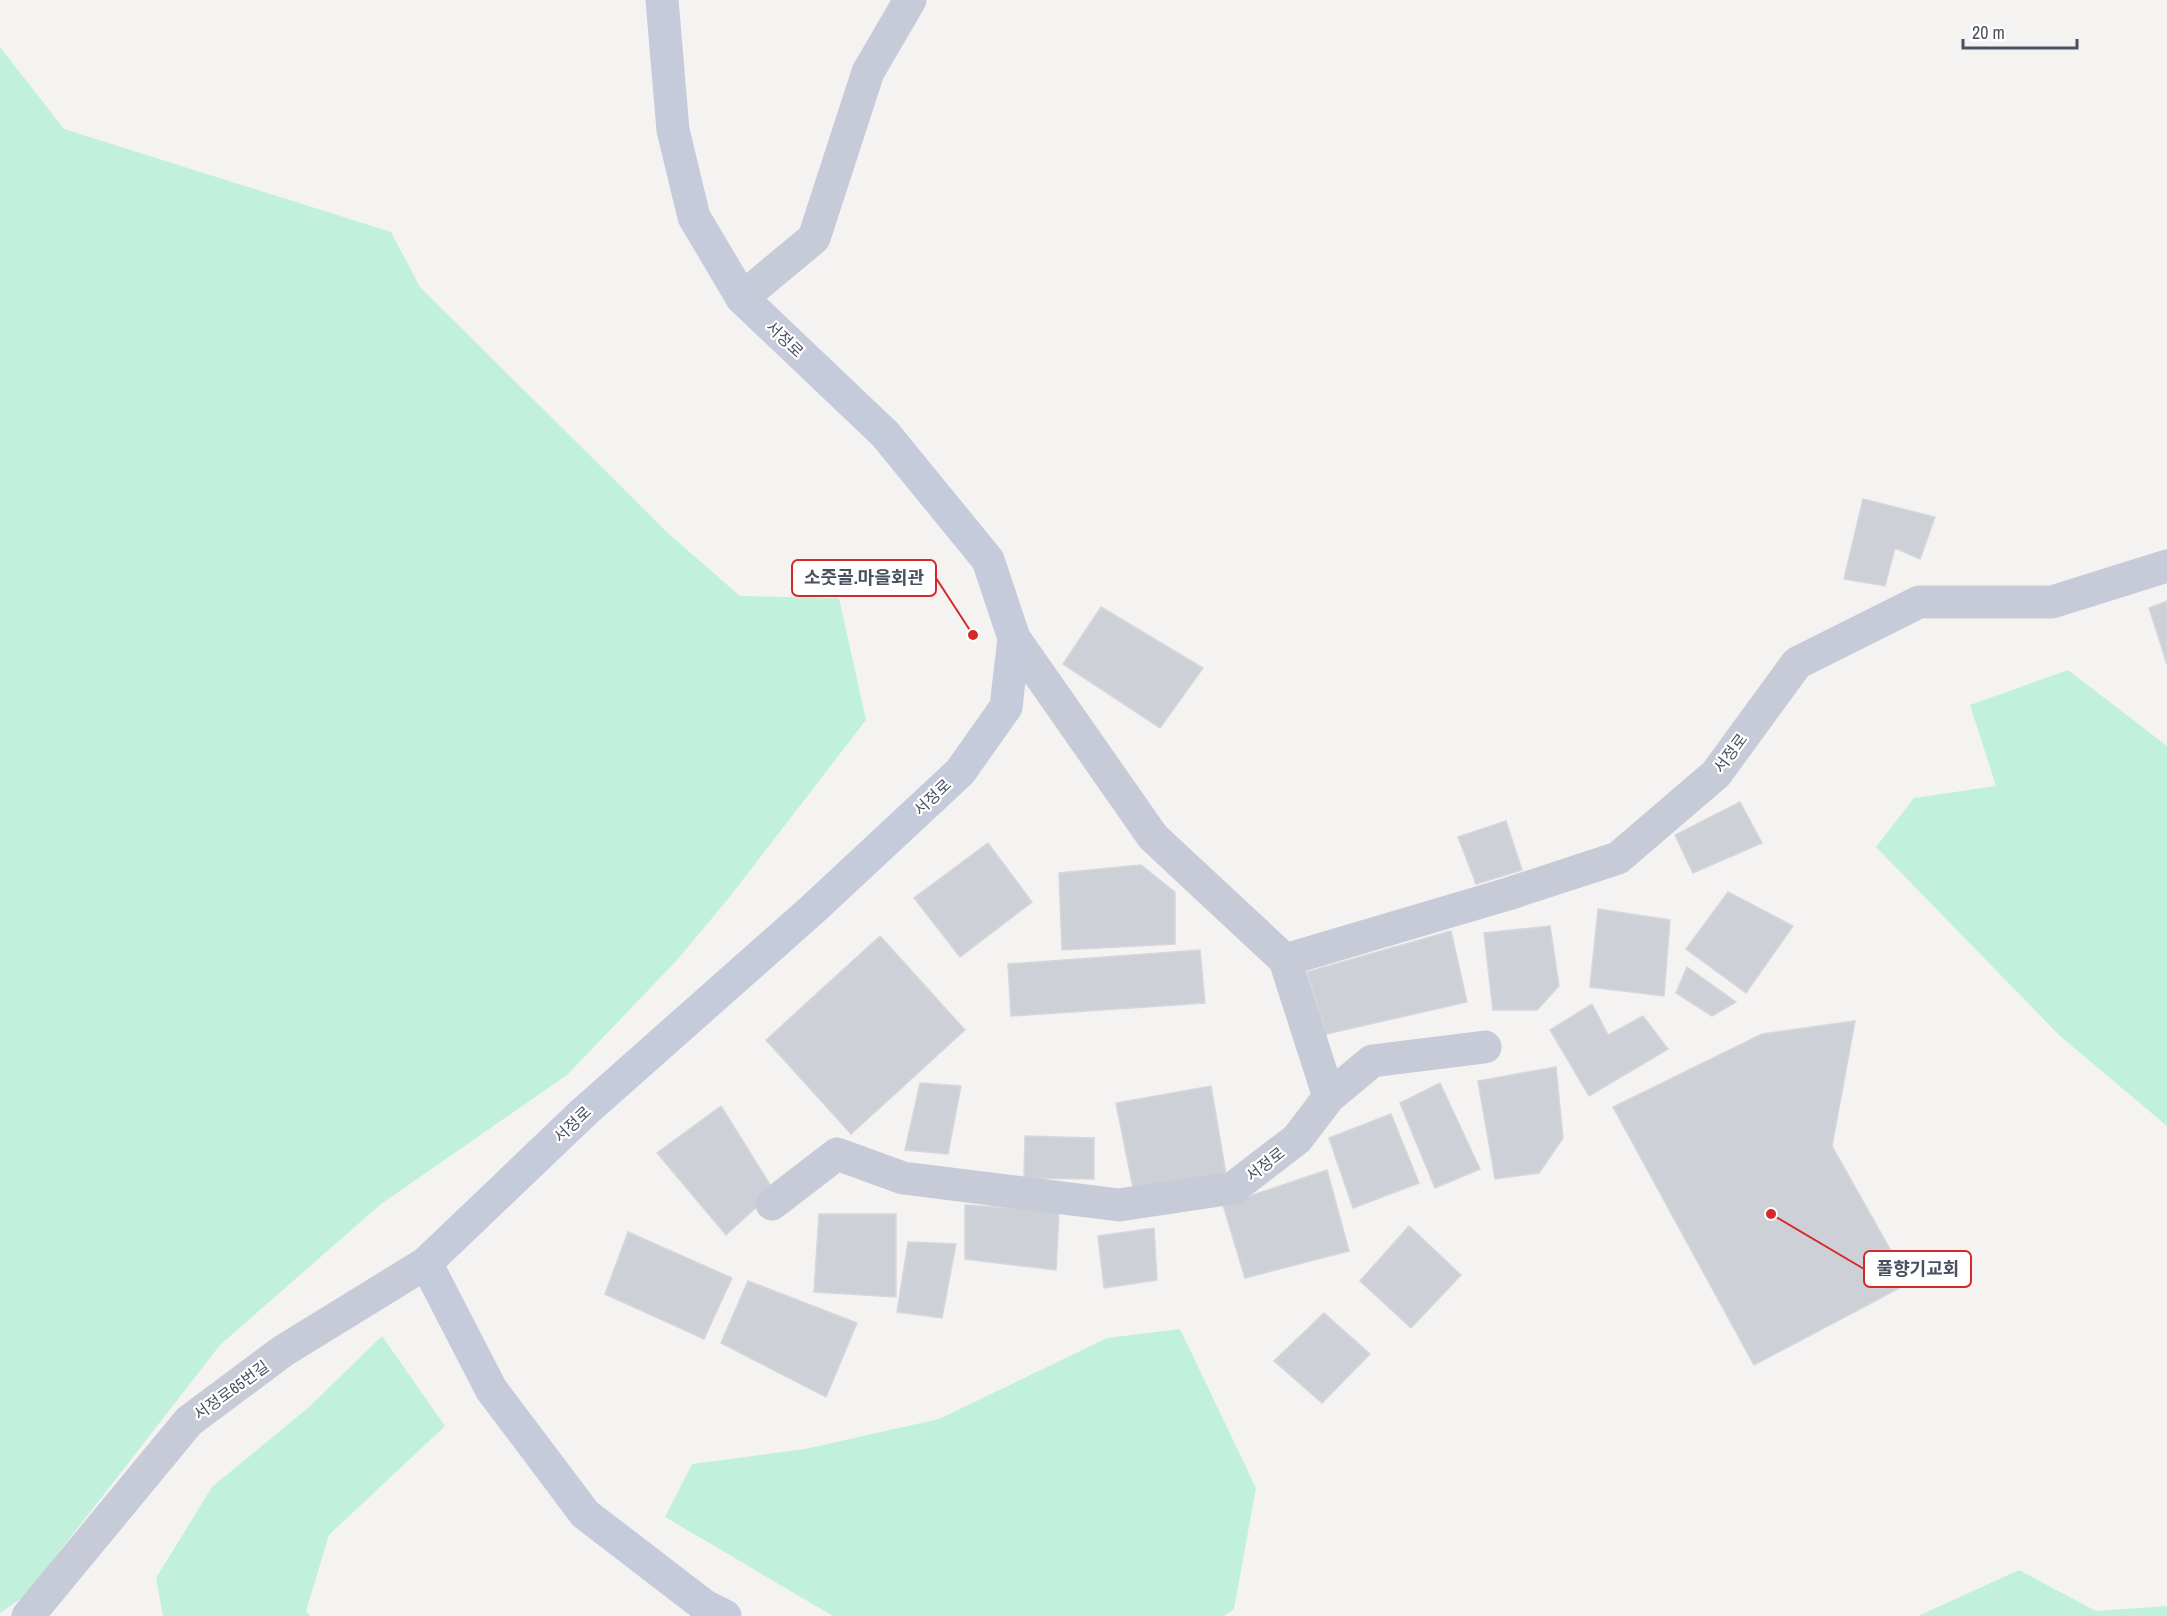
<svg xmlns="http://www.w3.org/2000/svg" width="2167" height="1616" font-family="'Archivo Narrow','Noto Sans KR',sans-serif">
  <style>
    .green { fill: #c1f1dd }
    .building { fill: #ced0d7; stroke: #d6d7dd; stroke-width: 1.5 }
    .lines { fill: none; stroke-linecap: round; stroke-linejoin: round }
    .street { stroke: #c6cbd7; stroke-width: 33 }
    .secondary { stroke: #c5cbdb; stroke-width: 33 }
    .labels { text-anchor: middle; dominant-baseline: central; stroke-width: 4.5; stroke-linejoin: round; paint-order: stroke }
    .street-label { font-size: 16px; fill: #495160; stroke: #fff }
    .leader { fill: none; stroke: #d62828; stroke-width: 2 }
    .callout-dot { fill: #d62828; stroke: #fff; stroke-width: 2 }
    .callout { fill: #fff; stroke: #d62828; stroke-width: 2 }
    .callout-label { font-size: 18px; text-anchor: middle; font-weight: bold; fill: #495160 }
  </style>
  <rect width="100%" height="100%" fill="#f4f3f2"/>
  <path class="green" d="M0 47 64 129 391 232 420 287 669 534 740 596 839 598 866 720 728 899 678 959 567 1075 381 1204 220 1345 25 1596 0 1613Z
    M2068 670 2167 746V1126L2060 1036 1876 847 1914 798 1996 786 1970 705Z
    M1180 1329 1256 1488 1234 1609 1224 1616H833L665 1517 692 1464 805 1449 939 1419 1107 1338Z
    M382 1336 445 1426 329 1535 306 1611 310 1616H163L156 1578 212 1487 309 1407Z
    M2019 1570 2096 1611 2167 1606V1616H1918Z"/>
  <path class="building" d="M1863 499 1935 517 1920 559 1895 548 1885 586 1844 579Z
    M2167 601V664L2149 608Z
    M1101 607 1203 668 1160 728 1063 664Z
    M1740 802 1762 843 1693 873 1675 835Z
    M1506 821 1522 870 1476 884 1458 837Z
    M988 843 1032 902 960 957 914 898Z
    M1141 865 1175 892V944L1062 950 1059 873Z
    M1728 892 1793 926 1746 993 1686 949Z
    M1598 909 1670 920 1664 996 1590 987Z
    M1550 926 1559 986 1537 1010H1493L1484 933Z
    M1451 931 1467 1002 1326 1034 1307 972Z
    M880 936 965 1030 851 1134 766 1040Z
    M1200 950 1205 1003 1011 1016 1008 964Z
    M1687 967 1736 1002 1712 1016 1676 993Z
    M1592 1004 1608 1035 1643 1016 1668 1049 1589 1096 1550 1030Z
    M1855 1021 1832 1146 1909 1283 1754 1365 1613 1107 1762 1034Z
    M1556 1067 1563 1138 1539 1173 1495 1179 1478 1081Z
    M920 1083 961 1086 948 1154 905 1150Z
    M1440 1083 1480 1169 1435 1188 1400 1103Z
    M1211 1086 1226 1174 1133 1188 1116 1103Z
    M721 1106 774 1191 726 1235 657 1153Z
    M1391 1114 1419 1183 1353 1208 1329 1138Z
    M1025 1136 1094 1138V1179L1024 1178Z
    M1327 1170 1349 1251 1245 1278 1223 1205Z
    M965 1205 1059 1211 1056 1270 965 1259Z
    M819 1214H896V1297L814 1292Z
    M1409 1226 1461 1275 1411 1328 1360 1281Z
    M1154 1228 1157 1280 1104 1288 1098 1236Z
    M628 1232 732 1278 704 1339 605 1294Z
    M908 1242 956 1244 942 1318 897 1312Z
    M748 1281 857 1323 826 1397 721 1343Z
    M1324 1313 1370 1354 1322 1403 1274 1361Z"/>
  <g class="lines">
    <path class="street" d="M742 298 814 238 868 72 910 0
      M1285 960 1508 894 1618 858 1716 774 1797 663 1919 602H2052L2167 566
      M1329 1097 1372 1061 1485 1047
      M772 1204 837 1154 903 1178 1119 1205 1233 1188 1297 1139 1329 1097 1285 960 1153 837 1014 638
      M28 1616 189 1421 283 1351 426 1263"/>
    <path class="secondary" d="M662 0 673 130 694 217 742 298 885 434 988 560 1014 638 1006 707 960 772 813 909 584 1112 426 1263 491 1389 585 1514 705 1606 725 1616"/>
  </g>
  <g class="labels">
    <g class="street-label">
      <text transform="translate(785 339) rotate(43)">서정로</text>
      <text transform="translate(1730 753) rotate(-53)">서정로</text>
      <text transform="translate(932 797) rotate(-43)">서정로</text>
      <text transform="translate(572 1124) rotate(-43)">서정로</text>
      <text transform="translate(1265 1164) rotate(-38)">서정로</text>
      <text transform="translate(231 1390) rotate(-36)">서정로65번길</text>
    </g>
  </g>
  <path class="leader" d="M973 635L936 578M1771 1214L1864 1269"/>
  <g class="callout-dot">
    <circle cx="973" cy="635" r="6"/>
    <circle cx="1771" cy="1214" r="6"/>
  </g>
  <g class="callout">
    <rect x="792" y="560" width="144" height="36" rx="6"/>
    <rect x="1864" y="1251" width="107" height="36" rx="6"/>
  </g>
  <g class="callout-label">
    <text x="864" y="584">소줏골.마을회관</text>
    <text x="1918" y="1275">풀향기교회</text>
  </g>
  <path d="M1963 39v9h114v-9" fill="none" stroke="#495160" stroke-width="3"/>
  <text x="1972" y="39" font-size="18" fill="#495160" stroke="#ffffff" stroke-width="4.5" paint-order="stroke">20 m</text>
</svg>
